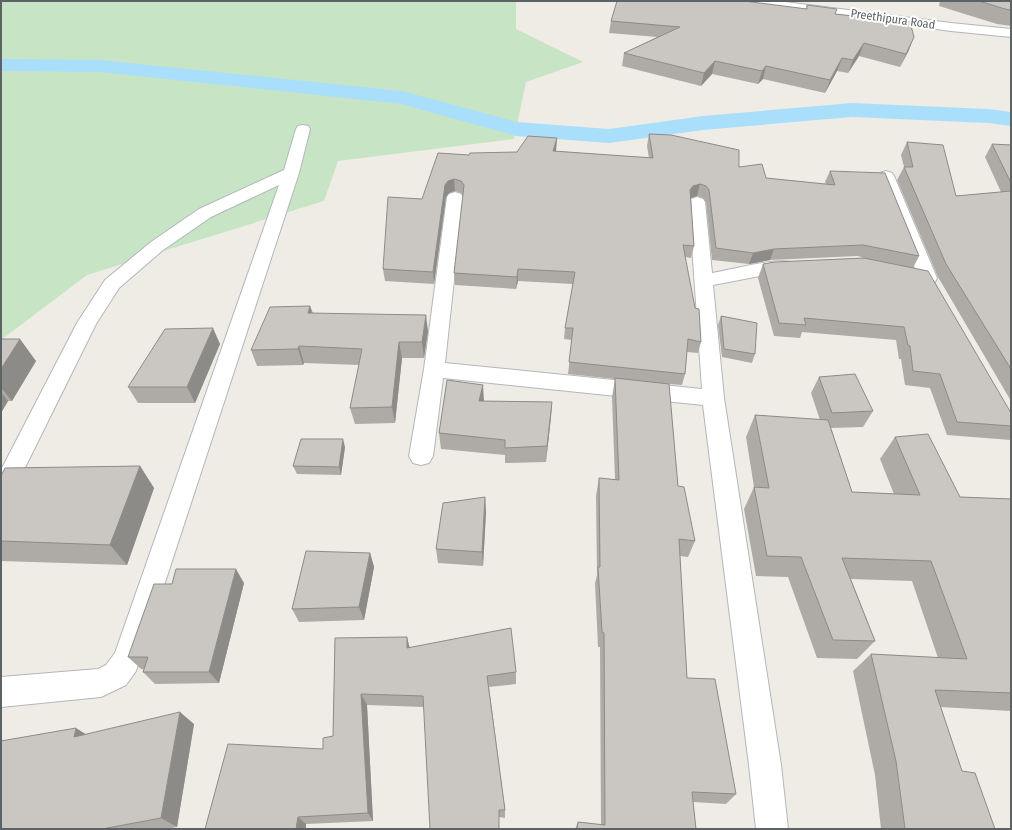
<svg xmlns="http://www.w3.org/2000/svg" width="1012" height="830" font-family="'Fira Sans Condensed',sans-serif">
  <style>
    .green { fill: #c7e5c4 }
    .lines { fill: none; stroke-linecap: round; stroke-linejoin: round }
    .canal { fill: #aadffb; fill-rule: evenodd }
    .street-casing { stroke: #b3b6ba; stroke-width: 2 }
    .secondary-casing { stroke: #b2b6ba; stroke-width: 2 }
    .street { fill: #fff; fill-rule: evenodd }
    .secondary { fill: #fff; fill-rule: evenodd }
    .wall { fill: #aeaba7 }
    .shaded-wall { fill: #8d8b88 }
    .building { fill: #cac7c2; stroke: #8d8b88 }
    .labels { text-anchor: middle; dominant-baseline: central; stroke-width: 4; stroke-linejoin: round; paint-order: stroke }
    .far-street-label { font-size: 12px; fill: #5d6265; stroke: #fff }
  </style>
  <rect width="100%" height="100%" fill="#efece6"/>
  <path class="green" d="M1 1H516V29L583 62 526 82 514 139 338 161 324 201 87 275 1 340Z"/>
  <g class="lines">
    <path class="canal" d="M1 59 100 60 402 91 517 122 609 129 703 116 852 103 988 109 1011 112V126L988 123 852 117 703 130 609 143 516 136 401 104 100 72 1 71Z"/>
    <g class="street-casing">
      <path id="street" d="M303 125 308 126 310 129 299 173 136 671 126 685 101 697 1 707V677L98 669 106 665 115 653 279 185 211 217 163 250 119 288 96 324 9 500 1 503V470L77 323 105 280 151 242 199 209 284 170 296 129 298 126Z
        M886 171 892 173 894 176 937 278 935 282 928 284 921 282 919 278 878 176 880 173Z
        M455 192 461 194 463 197 445 363 702 389 689 202 691 199 697 197 703 199 705 202 712 273C737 269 773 257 797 263L800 267 797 271 770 274 713 285 724 398 781 765 788 829H756L749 765 703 405 443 378 433 456 429 463 421 465 413 463 409 456 424 369 447 197 449 194Z"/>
    </g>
    <g class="secondary-casing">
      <path id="secondary" d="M745 1H777L951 23 1011 29V37L951 31 751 4Z"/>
    </g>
    <use href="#street" class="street"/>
    <use href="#secondary" class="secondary"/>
  </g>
  <path class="wall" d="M940 1H1011V26L997 24 939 6Z
    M807 5 836 14 909 50 900 67 859 56 848 73 837 71 825 93 763 79 758 84 712 74 701 86 622 66 624 53 657 37 609 33 611 21 806 9Z
    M649 134 739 167 766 178 826 184 825 182 830 171 919 256 913 268 1011 426V440L947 435 930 388 905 385 901 359H899L896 340 802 332 800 338 774 336 758 278 763 264 864 258 858 256 770 260 749 264 712 260 706 202 703 198 697 196 691 198 694 246 691 258 685 257 701 342 698 353 687 352 685 374 682 385 669 384 678 486 695 541 688 557 680 556 687 678 736 794 726 804 693 802 696 829H575L578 822 601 825 600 647H598L595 583 597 575 596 496 599 478 615 480 612 397 615 379 568 374 572 340 564 339 565 328 573 284 518 281 516 289 455 285 454 273 463 195 461 193 455 191 449 193 446 197 434 284 385 281 383 269 422 199 469 155 517 152 557 138 556 151 649 158 647 146Z
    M907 142 956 196 1001 192 985 157 992 144 1011 145V401L938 277 897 180 904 167 901 155Z
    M310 306 313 313 428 331 424 358H402L395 423 355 424 350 408 359 365 304 363 303 365 257 366 251 350Z
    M721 316 755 354 752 363 722 357 718 325Z
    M1 339 36 361 12 401H8L1 413Z
    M220 344 195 403H138L128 387Z
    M819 377 873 411 863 427 831 428 852 492 894 494 880 459 895 437 960 497 1011 499V711L940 707 962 771 995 829H881L875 775 853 671 871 654 938 658 912 581 851 579 875 641 857 659 817 658 788 577 756 576 744 509 754 487 746 437 755 415 820 420 811 393Z
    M483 385V401L552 402 546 462 505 463V455L441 449 439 433Z
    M345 447 341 475 297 474 293 466Z
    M140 466 154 488 127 565 1 561V476Z
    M485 497 486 512 483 566 438 563 436 549Z
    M370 553 374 567 364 620 299 622 292 609Z
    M244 583 219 683 155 684 143 672 144 669H141L128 657 172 584Z
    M335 638 410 647 516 672V684L489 687 505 810V818L499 817 424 707 367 705 373 821 306 824V829H205L323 749 333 736Z
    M194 724 177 827 166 829H1L85 734Z"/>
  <path class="shaded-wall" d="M914 37 909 50 900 67 906 54Z
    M864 43 859 56 848 73 853 60Z
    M842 58 837 71 825 93 830 80Z
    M715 61 712 74 701 86 704 73Z
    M766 66 763 79 758 84 762 71Z
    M557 138 556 150 553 162V151Z
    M454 179 455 191 449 193 446 197 434 284 433 272 445 185 448 181Z
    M700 184 697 196 691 198 690 190 693 186Z
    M774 249 770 260 749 264 753 253Z
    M518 269V281L516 289 517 277Z
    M310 306 315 322 308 313Z
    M426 315 428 331 424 358 422 342Z
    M213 328 220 344 195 403 187 387Z
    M20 339 36 361 12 401 1 388V369Z
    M399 342 402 358 395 423 392 407Z
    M299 346 304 363 303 365 298 349Z
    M483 385 484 401H479Z
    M1 392 8 401 1 413Z
    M552 402 551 418 546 462 547 446Z
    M343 439 345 447 341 475 339 467Z
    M140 466 154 488 127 565 110 545Z
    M485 497 486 512 483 566 482 552Z
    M370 553 374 567 364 620 359 607Z
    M236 569 244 583 219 683 209 672Z
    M407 637 410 649 407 648Z
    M361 694 367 705 373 821 368 813Z
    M180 712 194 724 177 827 161 818Z
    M76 728 95 740 74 737Z
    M298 817 306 824V829H296Z"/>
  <path class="building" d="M617 1H744L807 9V5L837 9 835 14 910 22 914 37 906 54 864 43 853 60 842 58 830 80 766 66 762 71 715 61 704 73 624 53 680 27 611 21Z
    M979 1H1011V10L1005 9Z
    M649 134 671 135 739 150V167L762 164 766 178 835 185 830 171 885 173 919 256 863 245 774 249 753 253 716 248 709 190 706 186 700 184 693 186 690 190 694 246 683 245 695 308 699 309 701 342 688 339 685 374 569 362 573 328H565L575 272 518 269 517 277 454 273 464 185 461 181 454 179 448 181 445 185 433 272 383 269 388 197 422 199 438 153 469 155 470 153 517 152 528 136 557 138 553 151 653 158Z
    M907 142 943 145 956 196 1011 191V369L946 264 904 167H913Z
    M992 144 1011 145V183Z
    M864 258 928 271 1011 413V426L957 422 940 374 913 371 910 346 908 345 904 327 804 318 806 325 779 323 763 264 775 262Z
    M310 306 308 313 426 315 422 342H399L392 407 350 408 362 349 299 346 298 349 251 350 270 307Z
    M721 316 757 323 755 354 724 349Z
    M213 328 187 387H128L165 329Z
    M1 339H20L1 369Z
    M855 374 873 411 832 413 819 377Z
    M615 378 669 384 678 486 684 487 695 541 679 539 687 678 715 679 736 794 692 792 696 829H577L578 822 605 825 604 633 602 632 598 567H600L599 478 619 480Z
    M447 380 483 385 479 401 552 402 547 446 505 448V440L439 433Z
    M755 415 828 420 852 492 920 495 895 437 928 434 960 497 1011 499V693L935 690 962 771 975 773 995 829H905L896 761 871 654 967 659 931 561 842 558 875 641 833 640 801 557 767 556 754 487 769 488Z
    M301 439H343L339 467 293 466Z
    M140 466 110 545 1 541V476L5 468Z
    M485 497 482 552 436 549 443 503Z
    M306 551 370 553 359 607 292 609Z
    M176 569H236L209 672H143L148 657H128L154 584H172Z
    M511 628 516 672 487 676 505 810H499V829H430L423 696 361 694 368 813 298 817 296 829H205L228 744 323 749V738L333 736 335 638 407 637V648Z
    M180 712 161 818 102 829H1V741L76 728 74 737Z"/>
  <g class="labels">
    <g class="far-street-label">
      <text transform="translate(893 19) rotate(8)">Preethipura Road</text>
    </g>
  </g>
  <rect width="1012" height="830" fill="none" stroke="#5d6265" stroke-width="4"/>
</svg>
